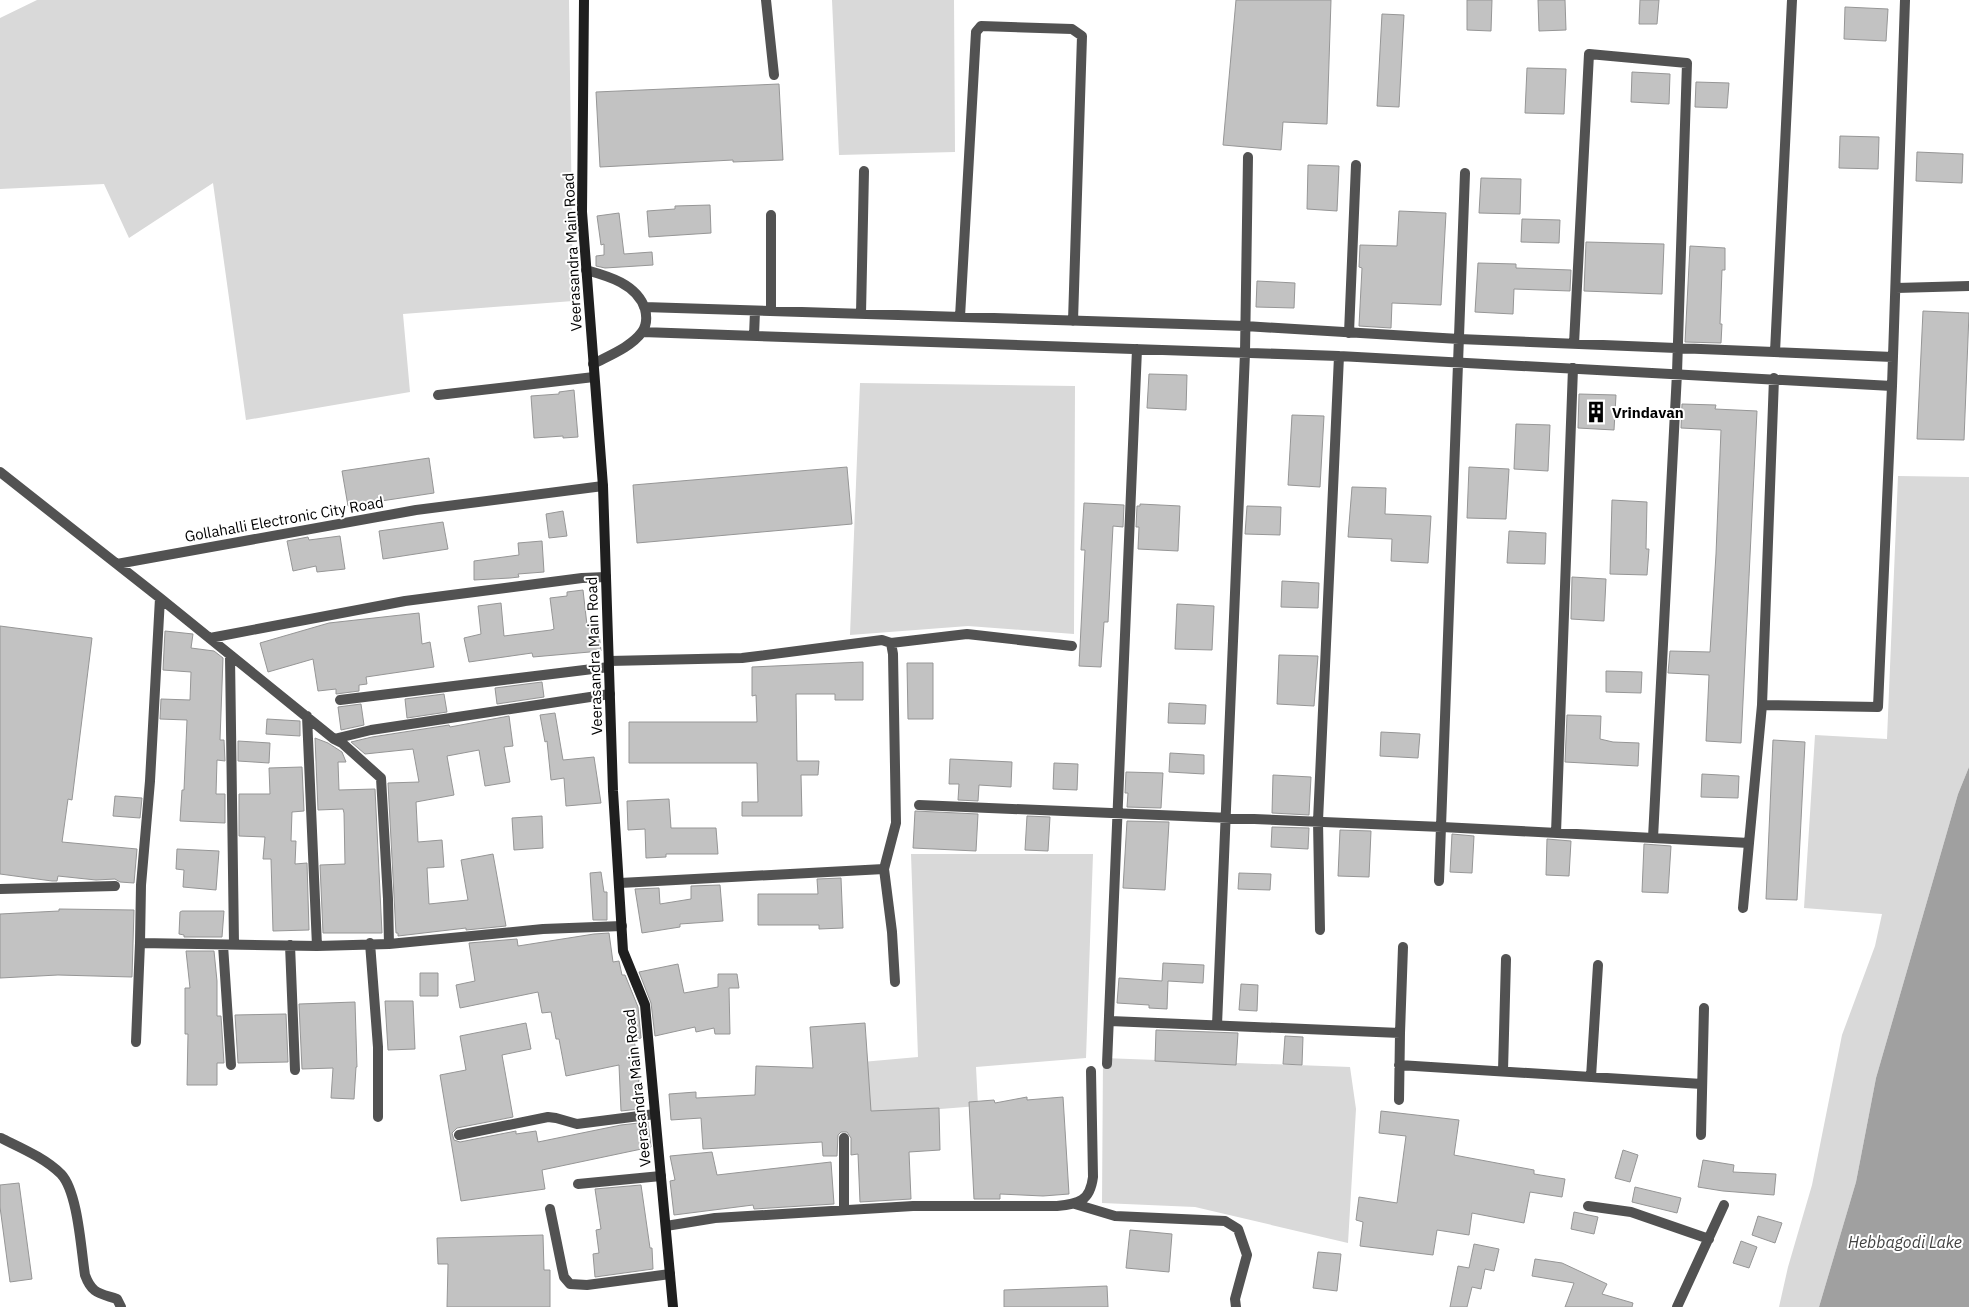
<svg xmlns="http://www.w3.org/2000/svg" width="1969" height="1307" font-family="'IBM Plex Sans',sans-serif">
  <style>
    .green { fill: #d9d9d9 }
    .water { fill: #a0a0a0 }
    .building { fill: #c2c2c2; stroke: #969696 }
    .lines { fill: none; stroke-linecap: round; stroke-linejoin: round }
    .street { stroke: #525252; stroke-width: 10 }
    .secondary { stroke: #1f1f1f; stroke-width: 10 }
    .labels { text-anchor: middle; dominant-baseline: central; stroke-width: 4; stroke-linejoin: round; paint-order: stroke }
    .street-label { font-size: 15px; fill: #000; stroke: #fff }
    .poi-label { font-size: 15px; font-weight: bold; fill: #000; stroke: #fff; text-anchor: start }
    .water-label { font-size: 16px; font-style: italic; fill: #414141; stroke: #fff }
  </style>
  <rect width="100%" height="100%" fill="#fff"/>
  <path class="green" d="M37 0H569L573 301 403 314 410 392 246 420 213 183 129 238 104 184 0 189V18Z
    M832 0H954L955 152 839 155Z
    M860 383 1075 386 1074 634 968 626 850 635Z
    M1898 476 1969 477V767L1958 794 1876 1078 1856 1182 1819 1307H1779L1788 1267 1812 1185 1842 1035 1875 946 1882 914 1804 908 1815 735 1887 739Z
    M911 854H1093L1086 1058 976 1067 978 1106 865 1115 862 1062 918 1057Z
    M1103 1058 1350 1067 1356 1109 1348 1243 1195 1207 1102 1203Z"/>
  <path class="water" d="M1969 767V1307H1819L1856 1182 1876 1078 1958 794Z"/>
  <path class="building" d="M1236 0H1331L1327 124 1283 122 1281 150 1223 145Z
    M1467 0H1492L1491 31 1467 30Z
    M1538 0H1565L1566 30 1539 31Z
    M1640 0H1659L1657 24H1639Z
    M1845 7 1888 9 1886 41 1844 39Z
    M1382 14 1404 15 1399 107 1377 106Z
    M1527 68 1566 69 1564 114 1525 113Z
    M1632 72 1670 74 1669 104 1631 102Z
    M1696 82 1729 83 1727 108 1695 107Z
    M779 84 783 160 733 162V160L600 167 596 92Z
    M1840 136 1879 137 1878 169 1839 168Z
    M1917 152 1963 154 1962 183 1916 181Z
    M1308 165 1339 166 1337 211 1307 209Z
    M1481 178 1521 179 1520 214 1479 213Z
    M710 205 711 233 649 237 647 211 675 209V206Z
    M1399 211 1446 213 1441 305 1392 303 1391 328 1359 326 1362 268 1359 267 1360 245 1397 246Z
    M619 213 624 254 652 252 653 265 605 268 596 266V256L604 255V244L601 245 597 216Z
    M1522 219 1560 220 1559 243 1521 242Z
    M1586 242 1664 244 1662 294 1584 291Z
    M1690 246 1725 248V270H1722L1720 324H1722L1721 343 1685 342Z
    M1478 263 1516 264V268L1571 270 1570 291 1514 289 1513 314 1475 312Z
    M1257 281 1295 283 1294 308 1256 307Z
    M1923 311 1969 313 1964 440 1917 439Z
    M1149 374 1187 375 1186 410 1147 408Z
    M574 390 578 437 563 438V436L534 438 531 396 559 394V392Z
    M1579 394 1616 395 1614 430 1578 428Z
    M1682 404 1716 405 1715 409 1757 411 1741 743 1706 741 1709 675 1668 673 1670 651 1710 652 1716 554 1721 430 1681 428Z
    M1292 415 1324 416 1320 487 1288 485Z
    M1516 424 1550 425 1548 471 1514 469Z
    M429 458 434 493 348 506 342 471Z
    M847 467 852 524 637 543 633 485Z
    M1469 467 1509 469 1506 519 1467 518Z
    M1352 487 1386 488 1385 514 1431 516 1428 563 1391 561 1392 539 1348 537Z
    M1612 500 1647 502 1646 549H1649L1647 575 1610 574Z
    M1084 503 1124 505 1123 527 1113 526 1108 622H1104L1101 667 1079 666 1085 550H1081Z
    M1140 504 1180 506 1178 551 1138 549 1139 527H1136L1137 506H1140Z
    M1247 506 1281 507 1280 535 1245 534Z
    M563 511 567 536 549 538 546 514Z
    M443 522 448 549 383 559 379 531Z
    M1509 531 1546 533 1545 564 1507 563Z
    M340 536 345 569 317 572 316 566 293 571 287 541 308 537 309 540Z
    M542 541 544 572 518 574 519 577 510 578 474 580V561L519 555 518 543Z
    M1572 577 1606 579 1604 621 1571 619Z
    M1282 581 1319 583 1318 608 1281 607Z
    M583 590 587 625 598 624 601 651 533 657 532 653 469 662 464 638 481 634 478 606 501 603 504 636 551 630 554 629 550 598 567 596V592Z
    M1177 604 1214 606 1212 650 1175 649Z
    M419 613 422 644 430 642 434 667 366 677 367 684 359 685V691L336 694V689L318 691 313 659 268 672 260 643 329 623Z
    M0 626 92 638 72 800 68 799 62 842 137 849 134 883 120 882 115 879 96 880 58 876 57 881H52L0 874Z
    M165 631 193 634 191 648 214 651 223 658 220 740H224L225 761 217 760 216 794H225V823L180 821 182 790H184L187 720 160 719 161 699 190 700 191 672 163 670Z
    M1279 655 1318 656 1314 706 1277 704Z
    M863 662V700H835V694H796L797 761H819L818 775H801L802 816H742V802H758L757 763H629V722H757L756 695 752 696V667Z
    M907 663H933V719H908Z
    M1606 671 1642 672 1641 693 1606 692Z
    M542 682 544 697 497 704 495 688Z
    M444 694 447 712 407 718 405 699Z
    M1169 703 1206 705 1205 724 1168 723Z
    M361 704 364 725 341 730 338 707Z
    M555 713 563 760 594 757 601 803 566 806 564 778 551 780 547 741 545 742 540 715Z
    M1567 715 1601 716 1600 739 1613 742 1639 743 1638 766 1565 762Z
    M509 716 513 746 504 747 510 782 485 786 479 750 447 756 454 795 416 802 418 842 442 840 444 867 427 868 429 904 468 900 461 860 493 854 506 926 466 930V928L398 936V933H396L388 783 419 782 413 749 365 754 351 742 372 737 449 725 450 727Z
    M267 719 300 721V736L266 734Z
    M1381 732 1420 734 1418 758 1380 756Z
    M315 738 328 743 342 752 346 762H338L339 790 375 789 382 933H323L320 865 345 864 344 813 343 809 318 810Z
    M1773 740 1805 742 1797 900 1766 899Z
    M238 741 270 743 269 763 238 761Z
    M1170 753 1204 755V774L1169 772Z
    M950 759 1012 762 1011 787 979 785 978 801 958 800 959 784H949Z
    M1054 763 1078 764 1077 790 1053 789Z
    M302 767 304 811 292 812 291 841H296L295 864 307 863 309 930 273 931 271 859H263L265 837 239 836V794H270L269 768Z
    M1126 772 1163 773 1161 808 1127 807 1128 793H1125Z
    M1702 774 1739 776 1738 798 1701 797Z
    M1273 775 1311 777 1309 815 1272 813Z
    M115 796 142 798 140 818 113 816Z
    M669 799 671 828H716L718 854H666V857L646 858 645 829 628 830 627 801Z
    M915 811 978 814 976 851 913 848Z
    M542 816 543 848 514 850 512 818Z
    M1027 816 1050 817 1048 851 1025 850Z
    M1127 821 1169 822 1165 890 1123 888Z
    M1272 827 1309 828 1308 849 1271 847Z
    M1340 830 1371 831 1369 877 1338 876Z
    M1452 834 1474 836 1472 873 1450 872Z
    M1547 839 1571 841 1569 876 1546 875Z
    M1644 844 1671 846 1668 893 1642 892Z
    M177 849 219 851 216 890 183 887 184 870 176 869Z
    M601 872 604 892H607V920H593L590 873Z
    M1239 873 1271 874 1270 890 1238 889Z
    M841 878 843 928 819 929V925H758V894H818L817 879Z
    M720 885 723 921 680 924V927L642 933 635 889 659 888 660 904 691 899V886Z
    M59 909 134 910 132 977 58 975 0 978V914L59 911Z
    M182 911H224L222 937H184V935L179 934 180 912Z
    M609 933 613 962 619 961 622 975H625L638 1007 641 1038 634 1040 638 1061 640 1109 621 1111 619 1065 566 1076 559 1039H556L551 1012 542 1013 538 992 460 1008 456 985 475 981 469 943 517 939 518 946 594 934Z
    M186 951H214L217 981V1016H221L224 1063H217V1085H187L188 1034H185V988H190Z
    M1163 963 1204 965 1203 983 1168 981 1167 1009 1149 1008V1005L1117 1003 1119 978 1162 981Z
    M678 964 684 993 718 987V974H737L739 988H729L730 1034H715L714 1028 696 1032 695 1027 655 1036 651 1003 639 972Z
    M420 973H438V996H420Z
    M1241 984 1258 985 1257 1011 1239 1010Z
    M385 1001H413L415 1049 388 1050Z
    M355 1002 357 1067H356L354 1099 331 1098 333 1068 302 1069 299 1004Z
    M286 1014 288 1062 238 1063 235 1015Z
    M526 1023 531 1049 502 1055 513 1117 457 1128 452 1133 454 1140 460 1142 516 1131V1134L536 1131 538 1142 621 1125 648 1122 651 1147 542 1170 545 1189 461 1201 440 1075 466 1070 460 1036Z
    M865 1023 871 1111 939 1108 940 1150 909 1152 911 1199 860 1202 858 1154 851 1155V1138L847 1132H841L838 1135 837 1156H823L822 1142 703 1149 701 1118 671 1120 669 1094 696 1092V1098L755 1095 756 1066 813 1068 810 1027Z
    M1156 1030 1238 1033 1236 1065 1155 1061Z
    M1285 1036 1303 1037 1302 1065 1283 1064Z
    M1027 1097V1100L1063 1097 1069 1194 1043 1196 1000 1194V1199H974L969 1102 994 1100 995 1103Z
    M1381 1111 1459 1120 1454 1155 1534 1170V1174L1565 1179 1562 1197 1530 1192 1524 1223 1472 1213 1469 1235 1437 1230 1433 1255 1360 1246 1363 1222 1356 1220 1359 1197 1397 1203 1406 1136 1379 1133Z
    M1623 1150 1638 1155 1630 1182 1615 1178Z
    M712 1152 717 1175 831 1162 834 1204 754 1209 753 1205 674 1215 670 1181 675 1180 670 1156Z
    M1703 1160 1734 1165 1733 1172 1776 1174 1774 1195 1723 1191 1698 1187Z
    M19 1183 32 1279 10 1282 0 1207V1185Z
    M641 1185 650 1248H652L653 1269 595 1277 593 1254 599 1253 596 1230 601 1229 595 1189Z
    M1635 1187 1681 1198 1677 1213 1632 1202Z
    M1574 1212 1598 1217 1594 1234 1571 1229Z
    M1758 1216 1782 1223 1775 1243 1752 1235Z
    M1130 1230 1172 1234 1169 1272 1126 1268Z
    M543 1235 544 1270H550V1307H447L448 1264H438L437 1238Z
    M1741 1241 1757 1247 1749 1268 1733 1263Z
    M1474 1244 1499 1249 1494 1271 1485 1269 1481 1289 1472 1287 1467 1307H1450L1458 1266 1469 1268Z
    M1318 1252 1341 1254 1337 1291 1313 1288Z
    M1535 1259 1562 1263 1607 1284 1602 1294 1633 1303 1632 1307H1565L1574 1283 1532 1276Z
    M1107 1286 1108 1307H1004V1290Z"/>
  <g class="lines">
    <path class="street" d="M766 0 774 75
      M771 215V311
      M586 270C608 276 637 284 645 309 647 317 647 325 642 332 631 347 610 355 593 364
      M1896 288 1969 286
      M644 307 1245 326 1459 339 1893 357
      M861 314 864 171
      M960 317 976 32 981 26 1072 29 1082 36 1073 321
      M642 332 1339 356 1892 386
      M1349 333 1356 165
      M754 336 755 311
      M1574 344 1589 54 1687 63 1677 373 1653 838
      M1775 352 1792 0
      M438 395 594 377
      M0 472 160 598 334 739 342 743 381 778 388 899 389 944
      M117 564 416 510 603 486
      M160 598 150 781 141 885 140 943 317 946 389 944 543 929 622 926
      M210 638 405 601 582 578 606 577
      M891 643 967 634 1072 646
      M230 656 234 944
      M609 661 742 658 882 640 891 643 893 654 896 823 884 869 892 932 895 982
      M340 700 609 667
      M1762 705 1774 378
      M307 716 317 946
      M334 739 371 730 610 694
      M919 805 1442 827 1749 843 1762 705 1878 707 1892 386 1905 0
      M1556 833 1573 368
      M1439 881 1465 173
      M620 883 884 869
      M0 889 115 886
      M1743 908 1749 843
      M1320 930 1318 821 1339 356
      M370 943 378 1047V1117
      M223 945 231 1065
      M290 945 295 1070
      M1110 1021 1400 1033 1403 947
      M1217 1025 1245 353 1248 157
      M136 1042 140 943
      M1107 1064 1137 349
      M1399 1065 1702 1084
      M1503 1071 1506 959
      M1591 1077 1598 965
      M1399 1100 1400 1033
      M459 1135 548 1117 556 1118 577 1124 655 1114
      M1701 1135 1704 1008
      M1 1138C21 1148 45 1158 61 1174 78 1192 81 1250 85 1275 92 1294 99 1293 117 1299L121 1307
      M844 1138V1210
      M578 1184 661 1176
      M1075 1204 1115 1216 1225 1221 1238 1229 1247 1255 1235 1299 1236 1307
      M1588 1206 1631 1212 1709 1239
      M550 1209 562 1268 564 1277 570 1284 587 1285 670 1274
      M666 1226 715 1218 913 1206H1057C1079 1204 1090 1201 1093 1177L1091 1071
      M1677 1307 1724 1205"/>
    <path class="secondary" d="M584 0 582 212 603 486 613 791 623 951 645 1005 673 1307"/>
  </g>
  <defs>
    <g id="building-bare" transform="scale(1.725)"><path d="M-4-6H4V6H1V3H-1V6H-4ZM-2.5-4.3h1.7v1.8h-1.7ZM.8-4.3h1.7v1.8H.8ZM-2.5-1h1.7V.8h-1.7ZM.8-1h1.7V.8H.8Z" fill="#000" stroke="#fff" stroke-width="2.5" paint-order="stroke"/></g>
  </defs>
  <g fill-rule="evenodd">
    <use href="#building-bare" x="1596" y="412"/>
  </g>
  <g class="labels">
    <g class="street-label">
      <text transform="translate(572 252) rotate(-93)">Veerasandra Main Road</text>
      <text transform="translate(284 519) rotate(-10)">Gollahalli Electronic City Road</text>
      <text transform="translate(594 656) rotate(-92)">Veerasandra Main Road</text>
      <text transform="translate(637 1088) rotate(-96)">Veerasandra Main Road</text>
    </g>
    <g class="poi-label">
      <text x="1612" y="412">Vrindavan</text>
    </g>
    <g class="water-label">
      <text x="1905" y="1242">Hebbagodi Lake</text>
    </g>
  </g>
</svg>
